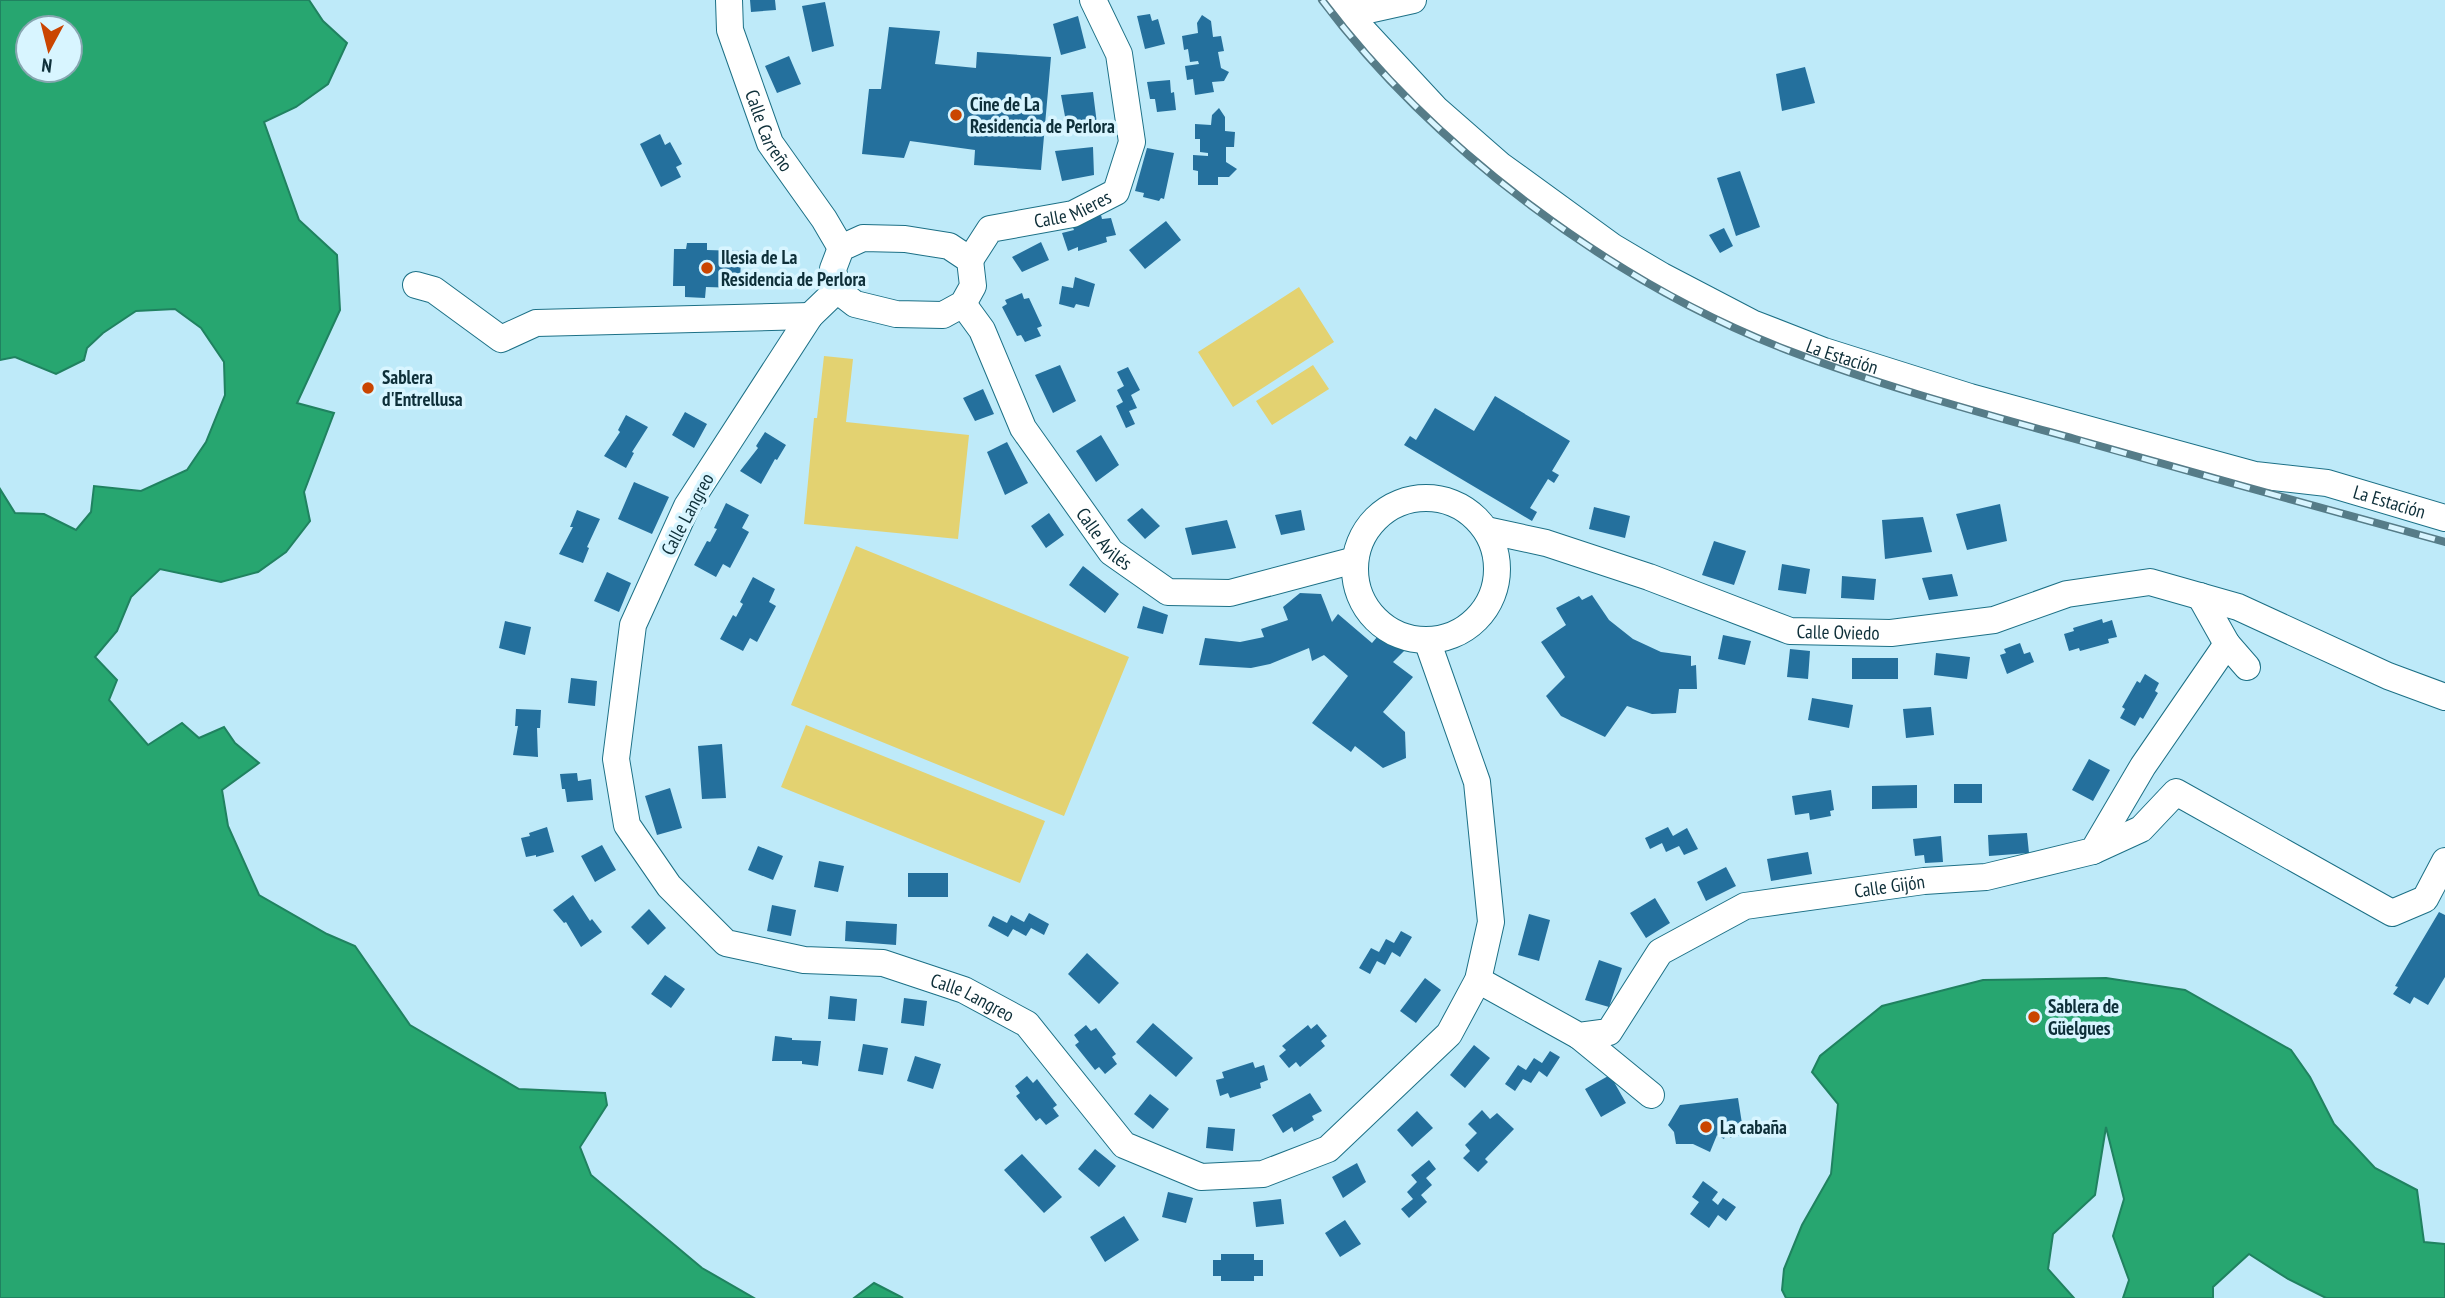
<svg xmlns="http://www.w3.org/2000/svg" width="2445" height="1298" font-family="'PT Sans Narrow',sans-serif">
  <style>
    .green { fill: #e3d271 }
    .water { fill: #27a670; stroke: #208260; stroke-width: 2; fill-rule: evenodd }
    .building { fill: #24709d }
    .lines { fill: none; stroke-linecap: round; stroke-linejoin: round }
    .minor-casing { stroke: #1c7086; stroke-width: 28 }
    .minor { stroke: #fff; stroke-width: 26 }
    .rail-casing { stroke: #567c88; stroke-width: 8 }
    .rail { stroke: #d8f5ff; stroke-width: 5; stroke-dasharray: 16; stroke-linecap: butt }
    .poi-dot { fill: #ca4501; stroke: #d8f5ff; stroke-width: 2.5 }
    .labels { text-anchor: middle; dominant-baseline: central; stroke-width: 7; stroke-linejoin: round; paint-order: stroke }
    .poi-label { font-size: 19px; font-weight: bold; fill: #0e2f39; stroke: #d8f5ff; text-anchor: start }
    .street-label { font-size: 19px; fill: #0e2f39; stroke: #d8f5ff }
  </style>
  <rect width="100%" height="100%" fill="#beeaf9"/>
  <path class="green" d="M1299 287 1334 342 1233 407 1198 352Z
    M824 356 853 359 846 422 969 435 958 539 804 524 814 418H817Z
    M1313 365 1329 389 1272 425 1256 401Z
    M856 546 1129 657 1064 816 791 705Z
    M806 725 1045 821 1020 883 781 787Z"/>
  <path class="water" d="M0 0H309L323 21 347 43 328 84 296 107 264 122 299 220 337 255 340 310 297 403 334 413 304 492 310 521 286 552 258 572 221 582 160 569 131 597 117 631 95 657 117 680 109 700 148 745 182 723 199 738 224 727 235 743 259 763 222 790 228 826 259 895 327 934 355 946 410 1025 519 1089 605 1093 607 1105 580 1147 591 1175 702 1268 754 1298H0V489L15 513 44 514 76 530 91 512 94 486 141 491 187 470 206 442 225 395 224 362 201 328 175 309 136 311 103 333 87 348 84 360 56 374 15 357 0 360ZM70 28V70H28V28Z
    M2106 978 2185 990 2291 1050 2310 1077 2334 1124 2375 1168 2417 1190 2424 1242 2445 1244V1298H2326L2288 1279 2249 1254 2213 1287V1298H2123L2129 1280 2113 1236 2124 1199 2106 1127 2095 1195 2053 1234 2048 1269 2074 1298H1786L1782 1290 1784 1269 1802 1225 1831 1174 1838 1104 1812 1072 1820 1056 1882 1006 1983 980Z
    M874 1283 903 1298H854Z"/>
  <path class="building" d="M750 0H775L776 10 751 12Z
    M825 2 834 46 812 52 802 6Z
    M1150 14 1152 21 1158 19 1165 44 1145 49 1137 16Z
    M1202 15 1211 21 1213 37 1221 36 1224 51 1218 52 1221 68 1229 72 1224 81 1212 82 1214 92 1195 95 1193 79 1187 80 1185 66 1199 64 1198 61 1190 62 1188 49 1184 50 1182 36 1198 33 1197 23Z
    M1078 16 1086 48 1061 55 1053 24Z
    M889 27 940 31 935 64 976 68 977 52 1051 57 1041 170 974 165 975 150 910 141 904 158 862 154 869 89H881Z
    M789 56 801 84 777 93 765 66Z
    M1805 67 1815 103 1782 111 1776 74Z
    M1170 80 1171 93 1174 92 1176 110 1157 112 1155 99H1150L1147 82Z
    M1093 92 1097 124 1067 127 1061 95Z
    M1219 108 1225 117V131L1235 132 1234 147H1226V162L1237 169 1229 177H1218V185H1198V171L1193 170V155L1208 156V153L1200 152V139H1195V124L1211 125 1212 115Z
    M660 134 665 145 670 142 682 164 676 167 681 177 661 187 640 144Z
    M1093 147 1094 175 1062 181 1055 151Z
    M1147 148 1174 153 1164 199 1161 198 1159 201 1143 197 1144 193 1135 191Z
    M1740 171 1760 227 1736 236 1717 178Z
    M1101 215 1102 219 1111 218 1116 235 1106 237 1107 242 1078 251V247L1068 251 1062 233 1074 230 1071 223Z
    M1166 221 1181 240 1145 269 1129 250Z
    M1724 228 1733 246 1720 253 1709 235Z
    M1041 242 1049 260 1022 272 1012 257Z
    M687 243H707V250L741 251 740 288 706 287 705 298 685 297V286H673L674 249H686Z
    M1075 277 1095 284 1089 307 1076 304 1074 308 1059 304 1062 286 1073 288Z
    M1022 293 1024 299 1029 298 1042 326 1037 328 1041 336 1025 342 1021 335 1017 336 1002 307 1007 304 1005 300Z
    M1060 365 1076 401 1053 413 1035 375Z
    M1128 367 1140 390 1131 395 1137 408 1129 411 1135 424 1126 428 1116 406 1123 402 1117 390 1124 386 1117 372Z
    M983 389 994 414 975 421 963 398Z
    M1495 396 1570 441 1552 471 1559 475 1554 483 1548 479 1530 508 1537 512 1532 521 1404 445 1410 436 1416 440 1435 408 1474 431Z
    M685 412 707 424 694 448 672 435Z
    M626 415 648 427 632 452 634 453 626 468 604 456 620 432 618 430Z
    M765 432 786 445 777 460 775 459 761 484 740 471 758 448 756 446Z
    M1101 435 1119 465 1096 482 1076 451Z
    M1007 442 1028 483 1005 495 987 452Z
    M634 482 669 497 652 534 618 519Z
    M726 503 749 515 742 528 749 532 730 568 723 564 716 577 694 565 707 541 710 542 717 529 714 528Z
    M2000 504 2007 541 1967 550 1956 514Z
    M1594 507 1630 516 1625 538 1589 529Z
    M1142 508 1160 526 1145 539 1127 520Z
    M577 510 600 519 587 547 589 548 583 563 559 554 573 527H570Z
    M1301 510 1305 530 1281 535 1275 515Z
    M1049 513 1064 535 1046 548 1031 526Z
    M1923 517 1932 552 1885 559 1882 520Z
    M1227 520 1236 548 1192 555 1185 528Z
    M1714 541 1746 551 1734 585 1702 575Z
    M1782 564 1810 569 1806 594 1778 590Z
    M1083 566 1119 594 1105 613 1069 585Z
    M607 572 631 583 619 612 594 601Z
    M1952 574 1958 596 1929 600 1922 578Z
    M1842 576 1876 579 1874 600 1841 598Z
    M753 577 775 589 769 602 776 606 757 642 750 638 743 651 720 639 733 615 736 617 743 604 740 602Z
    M1300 593 1321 594 1332 622 1338 614 1372 643 1383 630 1407 648 1393 662 1413 677 1383 712 1405 732 1406 758 1383 768 1355 746 1351 752 1312 723 1348 676 1324 655 1312 661 1309 648 1270 664 1251 668 1199 665 1205 638 1240 642 1264 637 1261 629 1288 620 1283 607Z
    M1592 595 1609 620 1633 639 1661 652 1691 656V666L1696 665 1697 689H1679L1676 713 1652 714 1627 706 1605 737 1561 716 1546 696 1565 677 1541 642 1566 625 1556 608 1579 596 1582 600Z
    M1143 606 1168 615 1163 634 1137 628Z
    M2102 619 2103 623 2112 620 2117 637 2108 639 2109 643 2080 651 2079 648 2069 651 2064 634 2074 631 2073 628Z
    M505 621 531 627 525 655 499 648Z
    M1723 635 1751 641 1745 665 1718 659Z
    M2020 643 2024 654 2030 652 2034 662 2007 674 2000 655 2006 653 2004 649Z
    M1790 649 1810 651 1808 679 1787 677Z
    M1936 653 1970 657 1967 679 1934 675Z
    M1852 658H1898V679H1852Z
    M2145 674 2159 683 2155 691 2158 693 2143 719 2140 717 2135 726 2120 718 2125 709 2122 707 2137 681 2140 683Z
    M571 678 597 681 595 706 568 703Z
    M1812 698 1853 705 1849 728 1808 720Z
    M1931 707 1934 735 1906 738 1903 709Z
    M516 709 541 710 540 728H537L538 757 513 755 518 726H515Z
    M722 744 726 798 702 799 698 746Z
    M2089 759 2110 770 2093 801 2072 790Z
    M577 773 578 781 591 779 593 800 567 802 565 789H562L560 774Z
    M1954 784H1982V803H1954Z
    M1917 785V808L1872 809V786Z
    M670 788 682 828 657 835 645 796Z
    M1831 790 1834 810 1830 811 1831 816 1810 820 1809 813 1795 815 1792 796Z
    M547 827 554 852 536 857V855L526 857 521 838 530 836 529 833Z
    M1668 827 1673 836 1687 828 1698 849 1684 855 1679 846 1666 852 1662 843 1650 849 1645 838Z
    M2027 833 2029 853 1989 856 1988 835Z
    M1941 836 1943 862 1925 863 1924 855 1915 856 1913 839Z
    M602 845 616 870 595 882 581 856Z
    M758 846 783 856 773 880 748 870Z
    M1808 852 1812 874 1771 881 1767 859Z
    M819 861 844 866 838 892 814 887Z
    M1726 867 1736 886 1706 901 1697 882Z
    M908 873H948V897H908Z
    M573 895 590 921 592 919 602 932 581 947 566 922 564 923 553 910Z
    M1655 898 1670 923 1646 938 1630 913Z
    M772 905 796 910 791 936 767 931Z
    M649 909 666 928 648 945 631 927Z
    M2439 912 2445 915V977L2428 1005 2414 997 2410 1004 2393 994 2398 987 2395 986Z
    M1029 913 1049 924 1044 935 1031 928 1026 936 1013 929 1008 937 988 926 993 916 1007 923 1011 915 1024 922Z
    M1529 914 1550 920 1539 961 1518 955Z
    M846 921 897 924 896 945 845 941Z
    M1401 931 1412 937 1400 957 1392 952 1385 965 1377 961 1370 974 1359 968 1371 948 1379 952 1386 939 1394 943Z
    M1087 953 1119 983 1099 1004 1068 974Z
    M1599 960 1622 968 1609 1007 1585 1000Z
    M665 975 685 989 671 1008 651 994Z
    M1425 978 1441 990 1416 1023 1400 1011Z
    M830 996 857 999 855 1021 828 1019Z
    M904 998 927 1001 924 1026 901 1023Z
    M1153 1023 1193 1058 1176 1077 1136 1042Z
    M1317 1024 1327 1036 1321 1041 1325 1046 1300 1067 1296 1062 1289 1068 1279 1056 1286 1050 1282 1046 1308 1025 1311 1029Z
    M1086 1025 1091 1031 1096 1028 1116 1054 1112 1057 1117 1064 1105 1074 1099 1067 1095 1070 1075 1045 1079 1042 1074 1035Z
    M775 1036 792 1038V1040L821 1041 818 1066 802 1064V1061H772Z
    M863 1044 888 1048 883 1075 858 1071Z
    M1474 1045 1490 1058 1465 1088 1450 1075Z
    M1550 1051 1560 1057 1547 1077 1539 1071 1531 1083 1523 1079 1515 1091 1505 1084 1518 1065 1526 1070 1534 1058 1542 1063Z
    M915 1056 941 1064 933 1089 907 1081Z
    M1253 1062 1255 1068 1264 1065 1268 1080 1260 1083 1261 1088 1230 1098 1228 1093 1220 1096 1216 1080 1224 1078 1222 1072Z
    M1610 1075 1626 1103 1601 1117 1585 1089Z
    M1027 1076 1033 1083 1037 1079 1057 1105 1053 1108 1059 1116 1046 1125 1040 1118 1036 1121 1016 1096 1020 1093 1015 1086Z
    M1310 1093 1322 1111 1312 1116 1314 1120 1294 1132 1292 1127 1283 1133 1272 1115Z
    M1150 1094 1169 1109 1153 1129 1134 1114Z
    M1738 1098 1743 1130 1739 1136 1734 1133 1731 1138 1726 1134 1724 1139 1717 1135 1710 1152 1693 1144H1676L1674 1132 1668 1125 1680 1105Z
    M1482 1110 1490 1119 1497 1113 1514 1129 1485 1159 1488 1162 1478 1172 1463 1158 1470 1151 1465 1145 1477 1133 1468 1124Z
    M1417 1111 1433 1128 1412 1147 1397 1130Z
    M1208 1127 1235 1129 1233 1151 1206 1148Z
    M1095 1149 1116 1166 1099 1187 1078 1169Z
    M1022 1154 1062 1197 1044 1213 1004 1170Z
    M1429 1160 1436 1169 1426 1178 1432 1185 1421 1195 1427 1202 1409 1218 1401 1209 1413 1199 1407 1192 1417 1182 1411 1175Z
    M1357 1163 1366 1182 1343 1198 1332 1177Z
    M1703 1181 1718 1192 1712 1200 1718 1205 1723 1198 1736 1207 1726 1221 1718 1215 1709 1228 1690 1214 1699 1202 1692 1197Z
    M1168 1192 1193 1198 1186 1223 1162 1217Z
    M1281 1199 1284 1224 1256 1227 1253 1202Z
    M1124 1216 1139 1240 1105 1262 1090 1237Z
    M1345 1220 1361 1244 1340 1257 1325 1233Z
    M1221 1254H1254V1260H1263V1276H1254V1281H1221V1276H1213V1260H1221Z"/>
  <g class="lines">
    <g class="minor-casing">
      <g id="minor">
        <path id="s1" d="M729 0 730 30 770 143 824 219 841 248"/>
        <path id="s2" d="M1340 0 1359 26 1436 109 1500 165 1613 247 1662 276 1752 323 1824 351 1970 397 2255 475 2327 483 2445 518"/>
        <path d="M1350 14 1413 0"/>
        <path d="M863 238 905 239 949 246 970 260 973 286 963 304 943 315 896 314 855 304 837 290 833 269 841 248Z"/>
        <path id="s3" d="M970 260 990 229 1073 214 1116 192 1132 142 1119 54 1093 0"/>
        <path d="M416 285 434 290 501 339 536 323 810 316"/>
        <path id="s4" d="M837 290 810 316 687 506 633 625 616 759 627 825 669 886 726 943 804 960 883 963 964 990 1027 1024 1124 1145 1201 1177 1263 1174 1328 1149 1449 1034 1478 980 1491 922 1477 782 1428 643"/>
        <path id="s5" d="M963 304 982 330 1023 428 1111 552 1168 592 1230 593 1355 560"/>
        <circle cx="1426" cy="569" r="71"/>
        <path id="s6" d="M1486 530 1546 543 1649 577 1790 631 1891 633 1994 620 2067 594 2150 582 2238 607 2388 676 2445 697"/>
        <path d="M2200 596 2227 644"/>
        <path d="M2093 851 2141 829 2176 792 2392 913 2425 899 2445 861"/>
        <path id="s7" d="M1478 980 1579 1036 1609 1032 1660 952 1745 906 1924 881 1986 877 2093 851 2143 766 2227 644 2247 667"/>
        <path d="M1579 1036 1651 1095"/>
      </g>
    </g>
    <use href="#minor" class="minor"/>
    <g class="rail-casing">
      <path id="rail" d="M1322 0C1434 149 1613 283 1787 350 1881 386 1978 412 2075 439 2198 474 2322 508 2445 542"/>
    </g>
    <use href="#rail" class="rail"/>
  </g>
  <g class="poi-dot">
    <circle cx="956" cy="115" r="7"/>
    <circle cx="707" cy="268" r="7"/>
    <circle cx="368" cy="388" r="7"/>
    <circle cx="2034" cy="1017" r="7"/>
    <circle cx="1706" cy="1127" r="7"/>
  </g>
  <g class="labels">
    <g class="poi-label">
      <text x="970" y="104">Cine de La<tspan x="970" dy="22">Residencia de Perlora</tspan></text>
      <text x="721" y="257">Ilesia de La<tspan x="721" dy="22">Residencia de Perlora</tspan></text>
      <text x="382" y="377">Sablera<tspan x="382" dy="22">d'Entrellusa</tspan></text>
      <text x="2048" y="1006">Sablera de<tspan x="2048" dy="22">Güelgues</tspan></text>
      <text x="1720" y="1127">La cabaña</text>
    </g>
    <g class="street-label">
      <text stroke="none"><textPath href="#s1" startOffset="138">Calle Carreño</textPath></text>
      <text stroke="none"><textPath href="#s3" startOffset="122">Calle Mieres</textPath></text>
      <text stroke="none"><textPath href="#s2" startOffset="625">La Estación</textPath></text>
      <text stroke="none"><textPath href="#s2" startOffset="1192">La Estación</textPath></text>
      <text transform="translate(687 514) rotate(-62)">Calle Langreo</text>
      <text stroke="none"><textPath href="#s5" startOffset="276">Calle Avilés</textPath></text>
      <text stroke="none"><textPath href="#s6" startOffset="369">Calle Oviedo</textPath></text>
      <text stroke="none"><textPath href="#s7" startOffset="483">Calle Gijón</textPath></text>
      <text stroke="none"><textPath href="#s4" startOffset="1006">Calle Langreo</textPath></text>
    </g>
  </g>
  <g transform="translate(49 49) rotate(187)"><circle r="33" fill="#d8f5ff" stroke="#87a6b0" stroke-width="2"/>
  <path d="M0-5L12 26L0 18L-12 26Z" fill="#ca4501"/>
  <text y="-10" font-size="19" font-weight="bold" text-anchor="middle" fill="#0e2f39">N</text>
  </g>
</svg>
